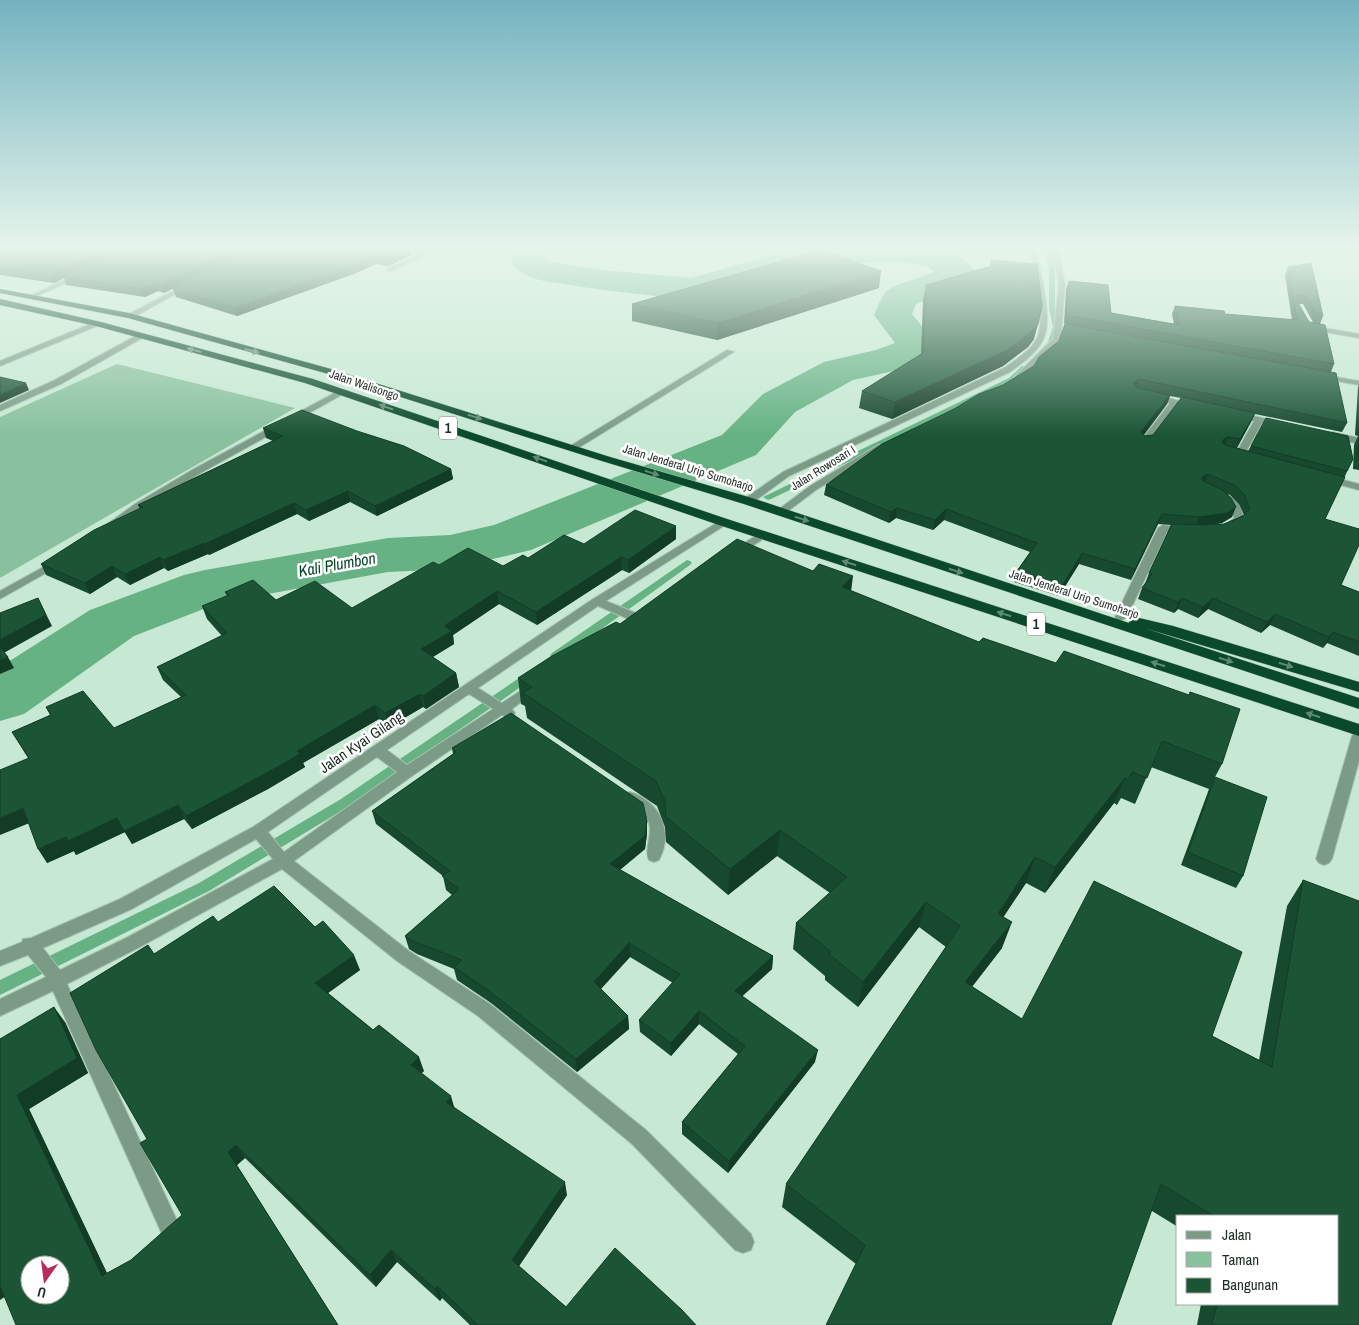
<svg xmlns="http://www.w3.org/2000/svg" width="1359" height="1325" font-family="'Archivo Narrow',sans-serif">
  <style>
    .green { fill: #89c19e }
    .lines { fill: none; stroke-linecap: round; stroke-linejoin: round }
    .stream { fill: #66b285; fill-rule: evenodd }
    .river { fill: #66b285; fill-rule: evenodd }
    .minor-casing { stroke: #a5c3b0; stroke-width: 2 }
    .highway-casing { stroke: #a5c3b0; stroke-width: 1 }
    .minor { fill: #7c9b87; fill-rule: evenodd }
    .highway { fill: #0a492b; fill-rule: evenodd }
    .wall { fill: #17492e; fill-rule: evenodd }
    .shaded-wall { fill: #133c26 }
    .building { fill: #1b5536; stroke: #133c26; fill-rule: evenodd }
    .oneway { fill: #608975 }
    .labels { text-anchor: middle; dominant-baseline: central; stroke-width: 5; stroke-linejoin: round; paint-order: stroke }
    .far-street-label { font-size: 12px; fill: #1f2c23; stroke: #fff }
    .shield { fill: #fff; stroke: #626b65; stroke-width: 1 }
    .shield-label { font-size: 14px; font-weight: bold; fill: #1f2c23 }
    .street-label { font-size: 15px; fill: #1f2c23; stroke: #fff }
    .water-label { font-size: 16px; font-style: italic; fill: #094629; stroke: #fff }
  </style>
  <rect width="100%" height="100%" fill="#c7e9d3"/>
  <path class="green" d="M117 364 295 408 0 578V417Z"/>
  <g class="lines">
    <path class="stream" d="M1045 249H1051L1055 269V308L1059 327 1054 343 1042 354 1038 352 1048 342 1053 327 1049 308V269Z
      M1022 366 1029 368 1015 382 771 499 768 500 763 497 1009 378Z
      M687 560 690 561 692 563 690 565 560 659H552L550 656 552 653Z
      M531 670 537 674 535 677 351 805 209 891 0 995V980L199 883 341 799Z"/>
    <path class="river" d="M514 249H546L545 258 553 262 603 270 691 278 775 254 801 249H940C953 252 968 260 975 271 962 290 937 296 916 304L912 314 939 347 933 356 903 369 853 380 795 412 756 455 531 550 450 569 388 572 219 603 134 636 24 714 0 721V667L90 610 184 575 205 570 388 538 450 535 494 525 722 435 763 394 824 362 876 350 895 343 874 315C878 308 881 295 888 290 895 284 922 278 934 271L926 266 896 261 837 264 791 270 692 300 603 290 544 281 532 278 516 269 511 262Z"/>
    <g class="minor-casing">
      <path id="minor" d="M397 249 421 251 425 256 391 271H387V269L419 255Z
        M1030 249H1036C1040 272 1054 320 1043 340 1036 354 1022 363 1010 372L789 476 752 503H744V499L783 472 1004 368C1015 360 1029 352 1036 340 1047 321 1034 271 1030 249Z
        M1052 249H1058L1065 284 1061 339 1052 350 1025 377 1020 381H1014V377L1053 339 1059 284Z
        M79 273 82 275 81 276 33 298 28 297Z
        M187 284 192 285 132 318 125 316Z
        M95 322 102 324 0 366V361Z
        M1307 325 1359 334V338L1307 329Z
        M139 334 146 336 61 384 0 411V405L55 380Z
        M727 350 734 352 575 450 572 451 567 448Z
        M1319 374 1359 381V385L1319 378Z
        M340 390 347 392 199 474 115 527H107L106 525 135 504 192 470Z
        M1151 393 1197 406 1193 409 1177 405 1148 444 1145 445 1140 442 1170 403 1148 398V394Z
        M1237 412 1284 423 1285 425 1281 428 1262 423 1243 457H1237L1235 455 1254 421 1234 417V413Z
        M1332 432 1359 438V444L1329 437 1327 435Z
        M878 445 881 446V450L816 490 784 514H776L775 512 810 486Z
        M1325 475 1359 484V490L1322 480V476Z
        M1224 493 1238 501 1244 518 1239 525 1228 530 1223 527 1234 518 1229 504 1219 496Z
        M723 519 727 520 728 522 727 524 606 601 641 615 643 618 641 621H633L598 606 478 688 502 703 529 685H539L540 688 512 709 515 713 513 716 508 718 502 715 412 776 294 861 409 951 490 1004 646 1130 751 1234 754 1242 751 1250 743 1253 735 1250 632 1144 478 1016 397 961 282 869 138 948 67 984 180 1227 176 1234 169 1238 162 1234 53 991 0 1016V999L46 977 28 955 0 966V951L22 942 23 939 31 938 120 899 253 827 593 599ZM469 694 493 709 407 765 387 750ZM377 757 397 772 284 852 268 832ZM256 839 273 859 126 938 60 970 43 948 132 909Z
        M1163 525 1186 528 1191 531 1186 534 1167 532 1127 617 1121 621 1117 620 1115 617 1158 528Z
        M762 532 767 535 766 537 739 555H731L730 553 731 551Z
        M58 559 62 560 63 562 62 564 0 599V591Z
        M1359 731V761L1332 859 1329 863 1324 865 1319 863 1316 859 1352 736 1354 733Z
        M630 792C660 801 674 832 659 860L654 862 649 860C643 850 655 831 647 818 641 808 628 806 623 797L625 793Z"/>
    </g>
    <g class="highway-casing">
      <path id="highway" d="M0 289 129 313 331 369 610 457 752 498 1129 623 1130 618 1135 617 1173 626 1359 682V692L1144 628 1359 698V709L744 504 602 461 325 373 128 318 0 293Z
        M0 299 101 322 313 379 727 519 1359 724V736L719 525 305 383 96 326 0 305Z"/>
    </g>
    <use href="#minor" class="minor"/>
    <use href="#highway" class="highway"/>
  </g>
  <path class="wall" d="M0 249H249L164 293 158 291 145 297 66 285 64 278 54 283 0 275Z
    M249 249H410L411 255 388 266 376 264 356 273 237 316 176 297 173 289Z
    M991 260 1034 339 1028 347 1003 366 892 419 859 408 862 391 921 354 923 300 926 285 990 267Z
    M1288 267 1323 316 1320 324 1334 364 1331 372 1347 423 1342 432 1255 414 1251 422 1237 448 1248 451 1251 446 1353 459 1325 519 1341 585 1359 592V656L1327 643 1323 648 1270 625 1261 633 1208 609 1198 618 1178 609 1174 613 1138 599 1142 588 1145 584 1149 573 1171 525 1158 524 1131 580 1079 564 1059 596 1014 582 1017 571 1030 552 944 520 933 530 896 518 889 523 824 495 826 485 1003 385 1034 366 1059 341 1065 324 1064 323 1066 289 1069 281 1111 313 1174 324 1172 314 1175 306 1225 314 1292 320 1285 275ZM1298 304H1303L1313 322H1309ZM1170 396 1181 398 1153 435 1145 436 1144 435 1167 404ZM1227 494 1230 495 1239 504 1244 515 1224 524H1215L1222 523 1232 517Z
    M879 288 717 340 632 321V304Z
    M1359 385V470L1353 469 1354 445 1358 436 1355 435 1358 387Z
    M263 428 451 469 453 479 377 516 350 502 309 521 297 514 209 555 208 554 168 571 164 568 130 585 117 577 90 594 46 575 41 564 140 509 138 505 273 441 266 438Z
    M676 539 629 573 622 570 537 625 499 604 453 635 454 644 433 657 456 673 459 687 426 709 423 707 389 727 379 719 303 763 305 767 268 789 192 829 184 819 132 844 125 832 76 855 74 851 47 863 28 758 12 732 50 715 46 707 114 728 181 697 163 680 157 667 222 636 207 619 202 606 227 596 225 592 276 600 352 608 439 565 503 566 528 558 584 544Z
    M813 571 851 591 1222 764 1215 777 1243 876 1236 888 1181 865 1209 789 1151 767 1135 804 1121 798 1117 805 1114 803 1045 893 1026 883 1003 917 1002 948 972 987 1022 1019 1212 1036 1259 1060 1287 906 1303 880 1359 1325H1197L1201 1304H1338V1216H1178V1227L1152 1211 856 1264 782 1207 786 1184 946 947 919 927 858 1007 825 980V976L793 949 796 923 830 893 777 856 728 895 666 842 665 827 657 806 527 718 525 706 521 704 518 678 620 624Z
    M452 748 647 821V834L645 849 620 870 773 956 772 969 742 996 815 1062 728 1173 682 1134V1122L738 1054 699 1024 671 1056 640 1032 639 1020 673 983 630 957 601 989 628 1016 629 1029 577 1072 491 1003 457 980 454 969 417 954 409 949 405 936 452 895 446 890 443 876 376 824 372 811 453 754Z
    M218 922 315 927 360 970 328 993 424 1071 421 1073 455 1108 567 1195 519 1266 566 1307 696 1325H470L442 1298 440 1301 397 1262 376 1287 245 1158 237 1165 338 1325 4 1297 0 1039 65 1022 88 1073 29 1109 107 1273 131 1260 182 1215 147 1139 154 954Z"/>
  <path class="shaded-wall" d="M108 249H126L63 277 64 278 54 283 51 275Z
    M232 249H249L164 293 162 285Z
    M406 249H410L411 255 388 266 386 258Z
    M374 256 376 264 356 273 237 316 235 308Z
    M881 271 879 288 717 340 718 323Z
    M155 283 158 291 145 297 142 289Z
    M1038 324 1034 339 1028 347 1003 366 892 419 895 402Z
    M1139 379 1136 388 1134 383Z
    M26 383 29 390 0 403V395Z
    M1170 395 1167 404 1138 442 1141 432Z
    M1255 413 1251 422 1236 449 1240 439Z
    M1228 437 1224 446 1219 449 1223 440Z
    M451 469 453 479 377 516 375 506Z
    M1208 474 1204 484 1198 487 1202 477Z
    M348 491 350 502 309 521 306 510Z
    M294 503 297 514 209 555 205 544Z
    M1236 507 1232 517 1222 523 1195 527 1199 517Z
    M897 508 896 518 889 523 891 512Z
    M946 509 944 520 933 530 935 520Z
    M1162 514 1158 524 1131 580 1135 569Z
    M676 526V539L629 573 628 560Z
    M204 543 208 554 168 571 163 560Z
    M1082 553 1079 564 1059 596 1062 586Z
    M160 557 164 568 130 585 125 574Z
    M621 557 622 570 537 625 536 612Z
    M112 566 117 577 90 594 85 583Z
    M853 576 850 600 842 587Z
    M497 591 499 604 453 635 454 644 424 662 421 649 444 626Z
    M38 598 52 626 2 654 0 650V640Z
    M1182 598 1178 609 1174 613 1178 602Z
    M1213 598 1208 609 1198 618 1203 607Z
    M1275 614 1270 625 1261 633 1267 622Z
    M1333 632 1327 643 1323 648 1329 637Z
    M8 657 14 668 0 674V660Z
    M456 673 459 687 426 709 423 696Z
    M420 694 423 707 389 727 385 713Z
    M375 705 379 719 303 763 305 767 268 789 192 829 186 816Z
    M1125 778 1114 803 1045 893 1055 867Z
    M178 805 184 819 132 844 124 831Z
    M23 808 32 822 0 835V818Z
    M117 818 125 832 76 855 74 851 47 863 38 849 66 837Z
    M647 821V834L645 849 611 877 610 864Z
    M780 830 777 856 728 895 730 869Z
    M1035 857 1026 883 989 939 998 914Z
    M926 902 919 927 858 1007 863 982Z
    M1012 922 1002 948 956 1007 965 982Z
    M629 943 630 957 595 995 594 982Z
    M354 955 360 970 321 998 315 983Z
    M773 956 772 969 734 1004 735 991Z
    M54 1007 65 1022 88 1073 29 1109 114 1288 102 1276 17 1095Z
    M699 1011V1024L671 1056V1043Z
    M628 1016 629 1029 577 1072 576 1059Z
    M818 1050 815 1062 728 1173 729 1161Z
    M419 1057 424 1071 416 1079 411 1065Z
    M451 1096 455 1110 446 1102Z
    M236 1145 245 1158 237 1165 228 1152Z
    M565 1182 567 1195 515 1272 512 1260Z
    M391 1250 397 1262 376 1287 370 1275Z
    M0 1282 12 1292 0 1300Z
    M437 1286 442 1298 440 1301 435 1289Z"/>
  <path class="building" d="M0 249H108L51 275 0 268Z
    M124 249H232L162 285 155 283 142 289 63 277Z
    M249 249H406L386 258 374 256 355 265 235 308 173 289Z
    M820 250 881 271 718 323 632 304Z
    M991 260 1037 264 1042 306 1038 324 1032 331 1007 350 895 402 862 391 923 353 926 285 991 266Z
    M1311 263 1323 316 1317 315 1306 296 1298 295 1296 299 1309 322 1325 325 1334 364 1066 315 1069 281 1108 285 1111 313 1179 325 1175 306 1224 311 1225 314 1297 320 1288 267Z
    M1065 324 1336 373 1347 423 1139 379 1134 383 1137 388 1170 395 1141 432 1145 436 1153 435 1182 397 1255 413 1240 439 1228 437 1223 440 1222 442 1225 445 1345 477 1325 519 1359 529V545L1341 585 1359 592V642L1333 632 1329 637 1275 614 1267 622 1213 598 1203 607 1182 598 1178 602 1142 588 1152 574 1149 573 1172 524 1202 525 1224 524 1243 516 1250 509 1244 494 1234 485 1208 474 1202 477V480L1224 491 1231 498 1236 507 1227 513 1199 517 1162 514 1135 569 1082 553 1062 586 1017 571 1037 543 946 509 935 520 897 508 891 512 826 485 882 444 954 409 979 394 1003 385 1034 366 1039 357 1059 341Z
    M0 377 26 383 0 395Z
    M302 410 357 431 404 446 451 469 375 506 348 491 306 510 294 503 205 544 204 543 163 560 160 557 125 574 112 566 85 583 41 564 94 530 143 507 138 505 283 436 263 428Z
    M1266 418 1348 436 1353 459 1347 471 1251 446Z
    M1359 440V458L1358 457Z
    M635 510 676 526 628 560 621 557 536 612 497 591 444 626 452 631 421 649 456 673 423 696 420 694 385 713 375 705 297 751 300 754 263 775 186 816 178 805 124 831 117 818 68 841 66 837 38 849 23 808 0 818V770L29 758 12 732 51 715 46 707 83 691 114 728 186 695 157 667 227 633 202 606 229 595 225 592 253 580 276 600 315 581 352 608 433 562 439 565 468 548 503 566 523 555 528 558 564 535 584 544Z
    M737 539 813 571 819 564 853 576 842 587 979 642 983 638 1056 663 1064 651 1189 695 1190 692 1240 709 1222 764 1162 741 1147 778 1132 772 1128 780 1125 778 1055 867 1035 857 998 914 1012 922 965 982 1022 1019 1094 881 1242 952 1212 1036 1272 1067 1303 880 1359 901V1325H1212L1217 1304H1338V1216H1214L1161 1184 1111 1325H826L865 1245 786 1184 960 926 926 902 863 982 829 954 831 952 796 923 847 877 780 830 730 869 666 817 665 801 656 781 523 693 532 687 518 678 552 656 616 622 620 624Z
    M38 598 46 615 0 640V613Z
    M0 647 8 657 0 660Z
    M511 713 643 803 647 821 645 836 610 864 773 956 735 991 818 1050 729 1161 682 1122 745 1046 699 1011 671 1043 639 1020 680 974 629 943 594 982 628 1016 576 1059 488 990 454 967 462 960 413 941 405 936 459 889 442 876 450 871 372 811 456 752 452 748Z
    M1215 777 1267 797 1243 876 1188 852Z
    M274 886 315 927 323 921 354 955 315 983 373 1030 379 1025 419 1057 411 1065 451 1096 446 1102 565 1182 512 1260 566 1307 615 1248 682 1310 696 1325H478L437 1286 435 1289 391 1250 370 1275 236 1145 228 1152 338 1325H16L0 1286V1039L54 1007 77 1058 17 1095 102 1276 131 1260 182 1215 140 1143 147 1139 96 1050 70 993 148 945 154 954 213 916 218 922ZM30 1265H60V1295H30Z"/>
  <defs><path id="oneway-solid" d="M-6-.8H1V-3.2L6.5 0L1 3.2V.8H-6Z" transform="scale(1.25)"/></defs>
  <g class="oneway">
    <use href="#oneway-solid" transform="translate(194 350) rotate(-165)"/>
    <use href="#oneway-solid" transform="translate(252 351) rotate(15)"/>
    <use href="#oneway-solid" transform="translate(386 407) rotate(-161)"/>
    <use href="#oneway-solid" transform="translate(475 417) rotate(17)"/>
    <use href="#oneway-solid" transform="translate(540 459) rotate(-161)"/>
    <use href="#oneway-solid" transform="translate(652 473) rotate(17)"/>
    <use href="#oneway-solid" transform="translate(802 519) rotate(18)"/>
    <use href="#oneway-solid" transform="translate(849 563) rotate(-162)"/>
    <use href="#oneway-solid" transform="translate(956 571) rotate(18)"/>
    <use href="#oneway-solid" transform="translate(1004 614) rotate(-162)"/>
    <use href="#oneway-solid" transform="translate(1226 660) rotate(18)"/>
    <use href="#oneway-solid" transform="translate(1158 664) rotate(-162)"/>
    <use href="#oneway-solid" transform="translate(1286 665) rotate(17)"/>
    <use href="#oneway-solid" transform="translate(1313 715) rotate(-162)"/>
  </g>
  <linearGradient id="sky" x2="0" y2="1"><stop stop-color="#74b3c0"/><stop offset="0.57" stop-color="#e6f5eb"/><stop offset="1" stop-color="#e6f5eb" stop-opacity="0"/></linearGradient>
  <rect width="1359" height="435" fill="url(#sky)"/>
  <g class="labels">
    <g class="far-street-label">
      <text transform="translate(364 385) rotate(19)">Jalan Walisongo</text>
      <text transform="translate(688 468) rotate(17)">Jalan Jenderal Urip Sumoharjo</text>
      <text transform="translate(823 468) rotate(-32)">Jalan Rowosari I</text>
      <text transform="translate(1074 594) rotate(18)">Jalan Jenderal Urip Sumoharjo</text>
    </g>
    <g class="shield">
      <rect x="439" y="416.5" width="18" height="23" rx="4"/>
      <rect x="1027" y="612.5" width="18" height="23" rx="4"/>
    </g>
    <g class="shield-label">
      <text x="448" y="428">1</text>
      <text x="1036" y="624">1</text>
    </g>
    <g class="street-label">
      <text transform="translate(361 742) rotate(-34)">Jalan Kyai Gilang</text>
    </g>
    <g class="water-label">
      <text transform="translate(337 564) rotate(-10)">Kali Plumbon</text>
    </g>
  </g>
  <rect x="1176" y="1215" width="162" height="90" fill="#ffffff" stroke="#a5aba7"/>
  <rect x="1186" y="1231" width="25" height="8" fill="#7c9b87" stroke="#a5aba7"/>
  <text x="1222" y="1240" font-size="15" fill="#1f2c23">Jalan</text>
  <rect x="1186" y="1252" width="25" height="15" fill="#89c19e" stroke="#a5aba7"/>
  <text x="1222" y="1265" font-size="15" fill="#1f2c23">Taman</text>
  <rect x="1186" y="1278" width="25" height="15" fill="#1b5536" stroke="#a5aba7"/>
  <text x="1222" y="1290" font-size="15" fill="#1f2c23">Bangunan</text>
  <g transform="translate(45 1280) rotate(194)"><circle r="24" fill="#ffffff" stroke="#a5aba7"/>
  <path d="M0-4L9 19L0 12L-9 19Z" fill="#b92b5a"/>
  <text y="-8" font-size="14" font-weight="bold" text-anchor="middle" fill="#1f2c23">U</text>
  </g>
</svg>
